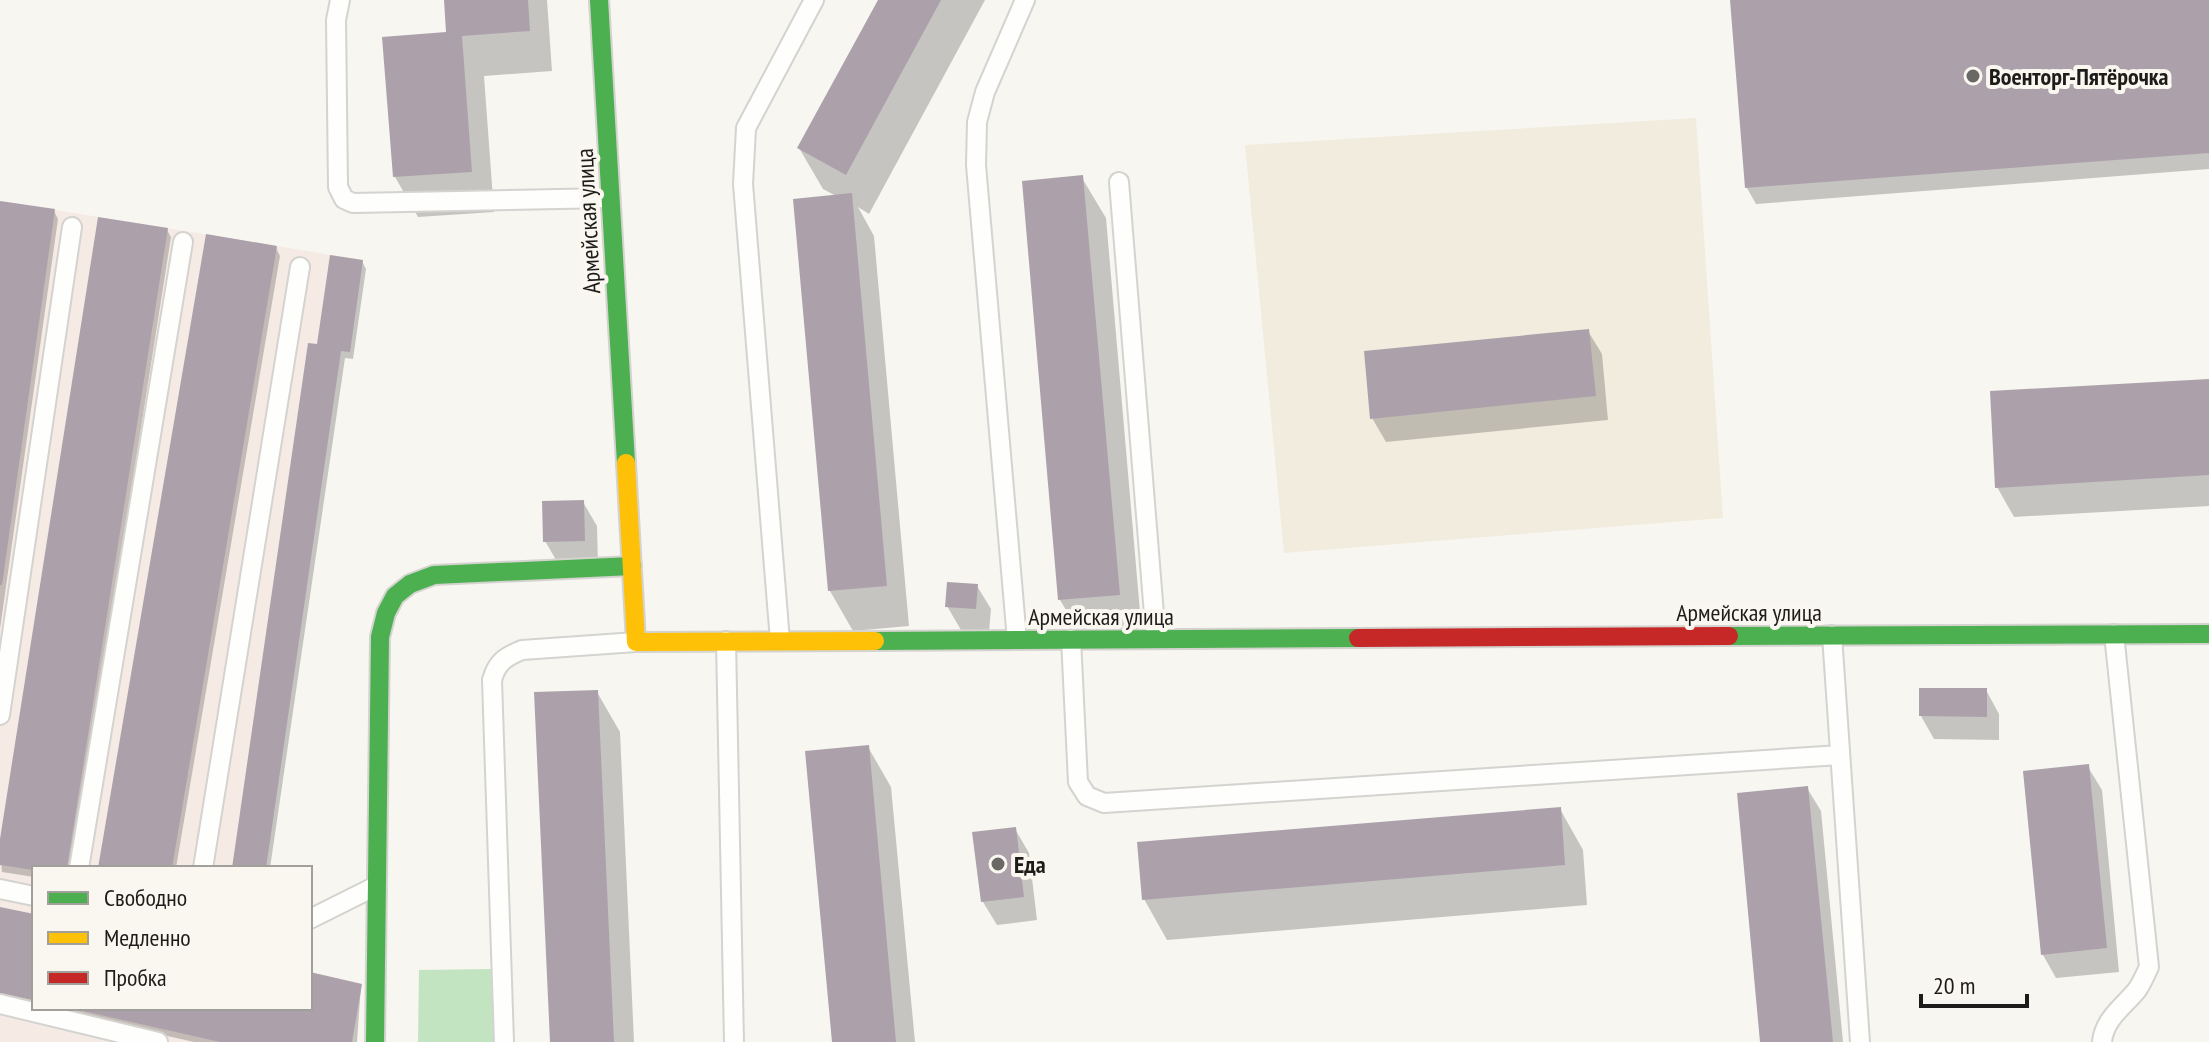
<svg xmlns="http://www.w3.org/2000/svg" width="2209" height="1042" font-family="'PT Sans Narrow',sans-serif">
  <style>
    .industrial { fill: #f6eae5 }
    .education { fill: #f2ecdf }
    .green { fill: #c2e4c0 }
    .shadow { fill: #0003 }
    .building { fill: #aca1ab }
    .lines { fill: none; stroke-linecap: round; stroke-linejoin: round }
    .lane-casing { stroke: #d4d3cf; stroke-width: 22 }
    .fast-casing { stroke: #d4d3cf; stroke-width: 22 }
    .slow-casing { stroke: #d4d3cf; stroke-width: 22 }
    .jam-casing { stroke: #d4d3cf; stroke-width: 22 }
    .lane { stroke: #fefefd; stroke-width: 18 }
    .fast { stroke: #4caf50; stroke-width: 18 }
    .slow { stroke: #ffc107; stroke-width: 18 }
    .jam { stroke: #c62828; stroke-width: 18 }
    .poi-dot { fill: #696865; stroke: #f9f7ef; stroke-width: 3 }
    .labels { text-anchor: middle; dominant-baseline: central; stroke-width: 8; stroke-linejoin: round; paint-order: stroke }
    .poi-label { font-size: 24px; font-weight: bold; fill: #1d1c1a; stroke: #f9f7ef; text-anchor: start }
    .street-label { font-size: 24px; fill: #1d1c1a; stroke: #f9f7ef }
  </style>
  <rect width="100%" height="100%" fill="#f7f6f1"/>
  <path class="industrial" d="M0 201 363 260 350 352 341 351 266 868H34V1008H310V972L362 984 352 1042H0Z"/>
  <path class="education" d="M1696 118 1723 518 1284 553 1245 145Z"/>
  <path class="green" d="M491 969 494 1042H418L419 970Z"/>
  <path class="shadow" d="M446 0H547L552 71 484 76 494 212 418 217 395 177 449 34Z
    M880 0H985L869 214 858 207 874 236 909 626 853 631 830 591 838 197 823 189 799 148Z
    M1732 0H2209V169L1756 204 1747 188Z
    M1082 178 1106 218 1142 635 1084 640 1060 600Z
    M0 203 54 211 58 219 0 629Z
    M167 230 171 237 72 868H34V877L2 872 0 851Z
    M276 248 280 256 176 868H100Z
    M362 261 366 269 353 359 345 358 270 868H234L319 346Z
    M1588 331 1602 354 1608 420 1386 442 1372 418Z
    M2209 381V506L2014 517 1997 487Z
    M583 502 597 526 598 565H559L545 541Z
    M977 586 991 609 989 632 961 630 947 606Z
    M1986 690 1999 714V740L1934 739 1921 716Z
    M597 692 620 732 634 1042H552Z
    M868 747 891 787 915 1042H834Z
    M2088 767 2102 790 2119 972 2056 978 2043 955Z
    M1807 788 1821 811 1843 1042H1762Z
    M1560 809 1583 850 1587 905 1167 940 1144 899Z
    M1015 829 1029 853 1037 920 997 925 983 902Z
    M0 909 34 916V1006L0 999Z
    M310 974 361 986 357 1042H194L42 1008H310Z"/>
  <path class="building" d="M444 0H528L530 31 462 36 472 172 393 177 382 37 446 32Z
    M878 0H941L846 175 797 148Z
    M1730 0H2209V153L1745 188Z
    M1083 175 1120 595 1058 600 1022 181Z
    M852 193 887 586 828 591 793 199Z
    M0 201 55 209 2 585H0Z
    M98 217 168 228 67 868H34V870L0 865V839Z
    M206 234 277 246 172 868H98Z
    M330 255 363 260 350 352 341 351 266 868H232L308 343 317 344Z
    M1589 329 1596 396 1370 419 1364 351Z
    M2209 379V475L1995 488 1990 391Z
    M584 500 585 541 543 542 542 501Z
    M947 582 978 584 976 609 945 607Z
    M1919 688H1987V717L1919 716Z
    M598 690 614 1042H550L534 692Z
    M869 745 896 1042H832L805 751Z
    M2089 764 2107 948 2041 955 2023 771Z
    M1808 786 1833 1042H1760L1737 793Z
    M1561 807 1565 865 1142 900 1137 842Z
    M1016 827 1024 897 981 902 972 832Z
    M0 907 34 914V1000L0 993Z
    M310 972 362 984 352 1042H220L74 1009 310 1008Z"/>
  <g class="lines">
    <g class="lane-casing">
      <path id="lane" d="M340 0 336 20 338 187 344 199 353 203 610 198
        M1119 182 1156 639
        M1832 635 1860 1042
        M1071 639 1078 782 1087 796 1104 803 1840 755
        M1017 640 976 165 977 122 985 92 1025 0
        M726 641 734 1042
        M780 641 743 184 746 128 814 0
        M0 715 72 227
        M79 868 183 242
        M203 868 300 267
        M0 889 34 896
        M310 919 374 887
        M0 1004 158 1042
        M504 1042 492 680C497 662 505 657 522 650L636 642
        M2102 1042C2104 1019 2124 1006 2137 990 2142 983 2145 975 2149 967L2114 634"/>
    </g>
    <g class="fast-casing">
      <path id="fast" d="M599 0 626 463
        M1729 636 2209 634
        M875 641 1358 638
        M375 1042 380 637 386 613 395 596 410 584 434 575 632 566"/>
    </g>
    <g class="slow-casing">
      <path id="slow" d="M626 463 636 642 875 641"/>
    </g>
    <g class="jam-casing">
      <path id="jam" d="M1358 638 1729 636"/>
    </g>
    <use href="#lane" class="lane"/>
    <use href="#fast" class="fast"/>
    <use href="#slow" class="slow"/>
    <use href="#jam" class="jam"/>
  </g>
  <g class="poi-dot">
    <circle cx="1973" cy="76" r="8"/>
    <circle cx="998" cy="864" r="8"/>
  </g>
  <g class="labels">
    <g class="poi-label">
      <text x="1989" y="76">Военторг-Пятёрочка</text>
      <text x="1014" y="864">Еда</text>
    </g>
    <g class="street-label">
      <text transform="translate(588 221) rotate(-93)">Армейская улица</text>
      <text x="1749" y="612">Армейская улица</text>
      <text x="1101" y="616">Армейская улица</text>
    </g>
  </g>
  <rect x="32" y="866" width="280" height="144" fill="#f9f7ef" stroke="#a19f9a" stroke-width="2"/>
  <rect x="48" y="892" width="40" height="12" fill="#4caf50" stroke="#a19f9a" stroke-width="2"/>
  <text x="104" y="906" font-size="24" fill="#1d1c1a">Свободно</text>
  <rect x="48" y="932" width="40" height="12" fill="#ffc107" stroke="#a19f9a" stroke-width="2"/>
  <text x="104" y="946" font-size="24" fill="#1d1c1a">Медленно</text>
  <rect x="48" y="972" width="40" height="12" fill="#c62828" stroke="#a19f9a" stroke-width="2"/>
  <text x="104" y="986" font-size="24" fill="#1d1c1a">Пробка</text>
  <path d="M1921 994v12h106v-12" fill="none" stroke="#1d1c1a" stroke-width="4"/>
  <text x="1933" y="994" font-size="24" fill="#1d1c1a" stroke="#f9f7ef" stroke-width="6" paint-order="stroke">20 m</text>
</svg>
